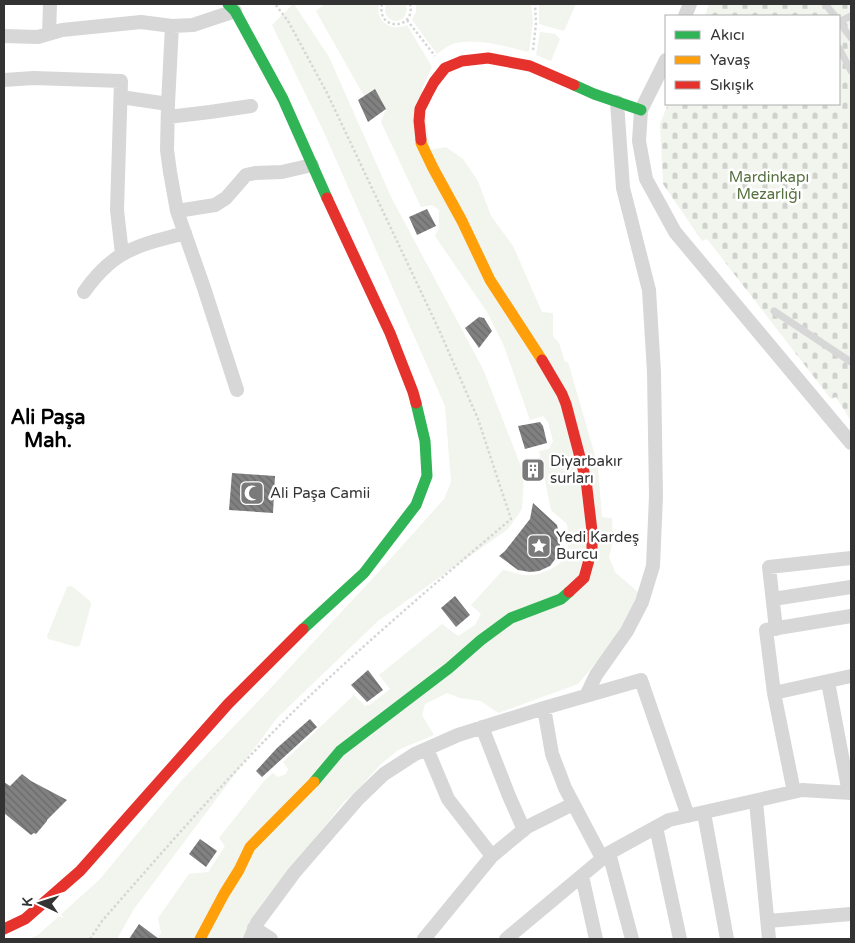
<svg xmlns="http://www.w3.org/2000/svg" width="855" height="943" font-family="'Varela Round',sans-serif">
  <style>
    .green { fill: #f1f5ed }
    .cemetery { fill: url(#cemetery-stones) }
    .building { fill: url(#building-back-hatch) }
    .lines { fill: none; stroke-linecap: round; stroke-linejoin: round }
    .path { stroke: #d6d6d6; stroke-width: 2.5; stroke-dasharray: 2.5 2.5; stroke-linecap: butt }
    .lane { stroke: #d7d7d7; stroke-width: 7 }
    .street { stroke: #d7d7d7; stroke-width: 14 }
    .fast { stroke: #30b455; stroke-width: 11 }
    .slow { stroke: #ff9f0a; stroke-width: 11 }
    .jam { stroke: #e5322d; stroke-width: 11 }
    .labels { text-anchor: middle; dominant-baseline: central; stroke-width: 5; stroke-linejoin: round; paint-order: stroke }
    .park-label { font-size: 15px; fill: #56703f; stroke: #fff }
    .poi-label { font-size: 15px; fill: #333; stroke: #fff; text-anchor: start }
    .district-label { font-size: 20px; font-weight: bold; fill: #000; stroke: #fff }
  </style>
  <defs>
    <pattern id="cemetery-stones" width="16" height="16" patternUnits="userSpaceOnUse" patternTransform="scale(1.25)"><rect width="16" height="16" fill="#f1f5ed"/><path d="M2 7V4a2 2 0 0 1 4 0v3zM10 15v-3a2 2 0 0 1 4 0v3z" fill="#cfd2cc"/></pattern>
    <pattern id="building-back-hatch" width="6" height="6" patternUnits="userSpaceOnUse" patternTransform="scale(1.25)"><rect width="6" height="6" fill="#818181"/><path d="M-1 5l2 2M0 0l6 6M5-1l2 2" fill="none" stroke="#6a6a6a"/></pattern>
  </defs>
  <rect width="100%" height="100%" fill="#fff"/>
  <path class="green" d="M293 4H294L329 57 392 199 483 369 524 474 522 509 508 529 378 621 277 718 134 909 117 939H28L38 935 99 880 181 781 267 692 385 565 444 499 451 482 445 406 322 128 272 25Z
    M325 4H379C375 22 391 32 407 25L432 67 422 89 430 150 446 147 463 159 478 181 491 216 513 246 542 312 553 313V336L559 343 565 362H568L598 466 602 517 612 518 613 542 609 557 615 572 639 593 635 602 610 646 578 684 498 713 481 701 460 698 447 693 425 704 422 715 434 735 398 750 380 765 361 786 344 802 316 837 245 939H157L161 933 158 918 189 874 208 872 225 846 219 838 264 781 273 773 278 777 286 774 288 769 283 762 354 695 365 706 371 704 390 689 379 675 442 624 458 636 475 625 481 614 471 605 503 570C510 571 516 574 523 575 536 577 559 569 565 556 570 546 568 534 567 524L551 510 539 451 549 449 553 441 548 422 543 416 530 420 504 346 487 312 435 236 439 228V210L432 205 421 207 381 122 386 109 375 90 364 96 316 11Z
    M386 4H406C412 27 379 26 386 4Z
    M416 4H531L533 22 529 52C507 47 473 36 450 45 446 47 441 51 437 54L412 20 416 12Z
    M539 4H576L564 31 539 24Z
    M540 32 555 34 560 39 551 61 536 55Z
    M70 586 73 587 90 601 91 605 80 645 77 647 48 639 47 636 67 587Z"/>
  <path class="cemetery" d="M709 4H851V421L836 397 831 399 707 239 702 241 663 184 660 124 668 104H839V16H705Z"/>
  <path class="building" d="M375 89 386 109 368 122 358 100Z
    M427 209 436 226 417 235 409 217Z
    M479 317 484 318 492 331 479 348 465 328Z
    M540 422 543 426 547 443 525 449 518 426Z
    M232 473 275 476 273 513 229 510Z
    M533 503 557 525 560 539V550L556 558 550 566 539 571 530 572 518 570 499 556 505 551 530 519Z
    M455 596 470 615 456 627 441 608Z
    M368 670 383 690 367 702 351 685Z
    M310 719 317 727 262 777 256 771 277 748Z
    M22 774 31 781 67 800 47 820V821L36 834 34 833 31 835 4 813V782L10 786Z
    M200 839 217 851 206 867 189 854Z
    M139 924 159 939H129Z"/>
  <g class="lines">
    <path class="path" d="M382 4C376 31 416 31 410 4
      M407 20 435 56
      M533 50 536 23 535 4
      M90 939 102 921C165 849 228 776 296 709 365 643 438 581 511 519L478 419 440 332 327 93 288 21 275 4"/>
    <path class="lane" d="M825 4 835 16
      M851 16 839 22 851 38
      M839 48 851 71
      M774 311 851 362"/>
    <path class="street" d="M685 16 690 4
      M172 26 168 104 167 150 170 172 177 211 204 288 237 390
      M49 34 50 4
      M4 36 38 37 62 30 141 22 172 26 193 25 235 11
      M666 60 641 110 639 141 646 179 675 232 851 443
      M4 80 34 78 121 81 117 210 122 254
      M121 97 168 104
      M168 117 210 112 251 106
      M177 211 215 205 226 198 246 175 255 173 282 172 312 165
      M84 292C96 275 113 257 133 249 149 241 168 238 185 233
      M773 599 851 587
      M776 629 769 567 851 558
      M828 682 849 793
      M774 693 766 630 851 616
      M586 696 596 675 627 631 642 602 653 566 656 496 654 372 649 290 623 188 617 102
      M544 708 552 754 565 788 602 858
      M482 727 509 796 524 830
      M427 749 448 799 492 856 527 827 573 804
      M794 792 774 693 851 676
      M756 801 769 939
      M704 813 727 939
      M656 827 680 939
      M609 853 632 939
      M582 876 596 939
      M768 921 851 914
      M254 928 271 939
      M250 939 257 923 294 873 358 799 384 774 415 754 458 735 544 708 641 680 688 816
      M424 939 492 856
      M506 939 609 853 669 820 802 790 851 793"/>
    <path class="fast" d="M228 4 235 11 283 99 327 198
      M574 85 594 94 641 110
      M303 629 364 573 416 505 427 476 425 441 416 403
      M314 782 340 751 449 668 481 640 511 618 561 599 569 592"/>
    <path class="slow" d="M421 140V143L433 168 462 221 490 280 542 360
      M200 939 224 894 239 870 250 847 314 782"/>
    <path class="jam" d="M421 140 419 121 420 109 427 95 434 82 445 68 462 61 488 58 530 66 574 85
      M327 198 390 333 413 392 416 403
      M542 360 562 394 566 404 586 480 592 531V549L584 578 569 592
      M4 929 25 919 80 871 228 704 303 629"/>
  </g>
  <defs>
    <g id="building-square" transform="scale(1.25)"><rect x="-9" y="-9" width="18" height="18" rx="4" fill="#7a7a7a" stroke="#fff"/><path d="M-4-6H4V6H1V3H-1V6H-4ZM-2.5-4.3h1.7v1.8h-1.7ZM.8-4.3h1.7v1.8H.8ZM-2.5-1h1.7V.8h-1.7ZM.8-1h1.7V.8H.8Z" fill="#fff"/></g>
    <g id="mosque-square" transform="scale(1.25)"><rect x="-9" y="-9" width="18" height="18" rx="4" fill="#7a7a7a" stroke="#fff"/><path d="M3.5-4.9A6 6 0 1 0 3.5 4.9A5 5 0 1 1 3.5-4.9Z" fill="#fff"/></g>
    <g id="sight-square" transform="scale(1.25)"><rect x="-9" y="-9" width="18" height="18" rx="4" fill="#7a7a7a" stroke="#fff"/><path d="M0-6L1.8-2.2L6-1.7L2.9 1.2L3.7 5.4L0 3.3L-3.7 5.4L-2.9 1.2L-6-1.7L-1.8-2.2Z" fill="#fff"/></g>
  </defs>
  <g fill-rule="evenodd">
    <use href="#building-square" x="533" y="470"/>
    <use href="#mosque-square" x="252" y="493"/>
    <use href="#sight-square" x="539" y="546"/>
  </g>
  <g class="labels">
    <g class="park-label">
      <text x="769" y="177">Mardinkapı<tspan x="769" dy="17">Mezarlığı</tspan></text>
    </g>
    <g class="poi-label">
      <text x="550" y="461">Diyarbakır<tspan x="550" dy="17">surları</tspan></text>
      <text x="270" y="493">Ali Paşa Camii</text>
      <text x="556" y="537">Yedi Kardeş<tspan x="556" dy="17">Burcu</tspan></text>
    </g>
    <g class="district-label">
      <text x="48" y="418">Ali Paşa<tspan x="48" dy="23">Mah.</tspan></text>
    </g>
  </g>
  <rect width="855" height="943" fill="none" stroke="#333333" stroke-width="10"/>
  <rect x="665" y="15" width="175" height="90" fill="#ffffff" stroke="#adadad"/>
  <rect x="675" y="31" width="25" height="8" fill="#30b455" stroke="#adadad"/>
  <text x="710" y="40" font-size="15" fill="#333333">Akıcı</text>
  <rect x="675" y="56" width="25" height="8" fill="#ff9f0a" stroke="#adadad"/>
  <text x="710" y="65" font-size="15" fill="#333333">Yavaş</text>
  <rect x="675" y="81" width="25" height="8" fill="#e5322d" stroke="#adadad"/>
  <text x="710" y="90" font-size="15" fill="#333333">Sıkışık</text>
  <g transform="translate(40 903) rotate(274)" stroke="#ffffff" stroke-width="4" paint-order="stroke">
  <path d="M0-4L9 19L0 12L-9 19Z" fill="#333333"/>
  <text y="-8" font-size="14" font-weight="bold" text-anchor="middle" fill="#333333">K</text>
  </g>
</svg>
